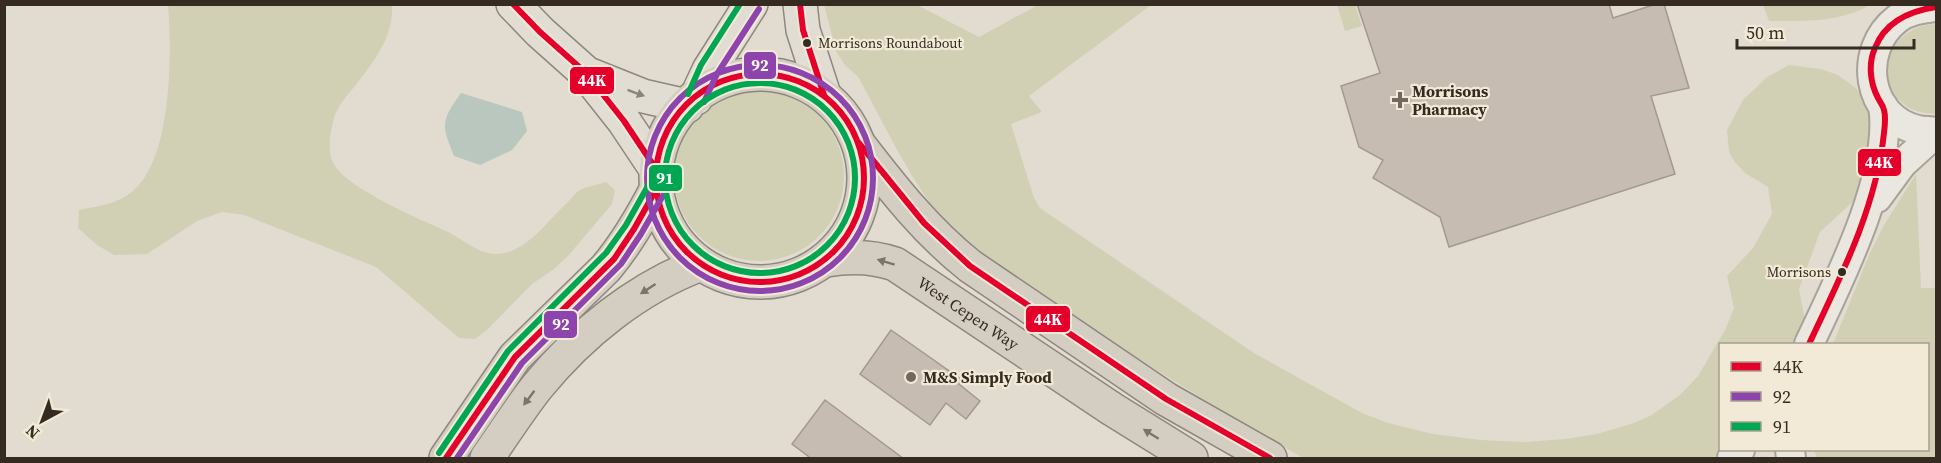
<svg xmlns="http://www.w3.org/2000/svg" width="1941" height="463" font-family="'Source Serif 4',serif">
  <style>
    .green { fill: #d1d0b4 }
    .water { fill: #b9c7be }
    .building { fill: #c6bcb1; stroke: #a2998f; stroke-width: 1.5 }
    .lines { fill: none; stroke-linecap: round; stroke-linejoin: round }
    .minor-casing { stroke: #a8a298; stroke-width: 32 }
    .major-casing { stroke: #8d877f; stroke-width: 36 }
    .highway-casing { stroke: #8d877f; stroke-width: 36 }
    .minor { stroke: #eae7e0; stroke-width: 28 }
    .major { stroke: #e2ddd2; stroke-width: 33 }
    .highway { stroke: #d4cdc1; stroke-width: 33 }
    .bus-1-casing { stroke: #f2ead7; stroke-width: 10 }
    .bus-2-casing { stroke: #f2ead7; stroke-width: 10 }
    .bus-3-casing { stroke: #f2ead7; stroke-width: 10 }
    .bus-1 { stroke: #e4002b; stroke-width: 6 }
    .bus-2 { stroke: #8e44ad; stroke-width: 6 }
    .bus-3 { stroke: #00a651; stroke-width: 6 }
    .oneway { fill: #8c847a }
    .oneway2 { fill: #7d7469 }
    .bus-dot { fill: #362b21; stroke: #f2ead7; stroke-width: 2 }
    .poi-dot { fill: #72695e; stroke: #f2ead7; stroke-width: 2 }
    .labels { text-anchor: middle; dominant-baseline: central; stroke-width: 4.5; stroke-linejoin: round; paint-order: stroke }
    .bus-label { font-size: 14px; fill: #362b21; stroke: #f2ead7; text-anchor: start }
    .poi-label { font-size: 16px; font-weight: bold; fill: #362b21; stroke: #f2ead7; text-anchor: start }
    .street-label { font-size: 16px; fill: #362b21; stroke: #f2ead7 }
    .line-badge { stroke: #f2ead7; stroke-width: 2 }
    .badge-label { font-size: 16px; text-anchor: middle; font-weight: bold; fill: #fff }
  </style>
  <rect width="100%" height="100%" fill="#e2dcd0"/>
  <path class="green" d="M168 5H392C394 34 376 59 358 82 350 93 340 102 335 115 331 127 327 148 332 160 340 186 422 220 446 231 465 240 482 258 504 253 530 248 548 220 567 203 571 199 575 193 580 190 587 186 598 185 606 182L615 190 612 204 568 256 554 269 532 284 487 330 475 339 459 338 376 267 244 215 222 212 197 221 147 254 114 255 97 245 78 228 79 210C98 206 119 204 134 190 172 157 172 52 168 5Z
    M824 5H917L979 37 1038 5H1151L1029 96 1042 112 1011 124 1034 198 1040 208 1254 353 1362 413 1388 423 1433 434 1481 440 1523 442 1565 439 1597 434 1634 423 1650 416 1680 395 1698 376 1725 330 1734 308 1727 276 1753 248 1772 214 1768 187 1745 173 1734 161 1729 152 1727 130 1743 100 1767 77 1789 65 1821 69 1838 75 1856 88 1870 107 1876 135 1858 197 1820 232 1799 289 1805 320 1797 344H1720V450H1724L1714 458H1303C1223 413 1145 363 1067 313 1029 288 985 265 953 231 915 192 885 125 858 77L844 64 836 51Z
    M1337 5H1355L1362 26 1345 31Z
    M1763 5V4L1871 5C1836 23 1807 21 1769 21Z
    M1936 24V114H1935C1925 113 1916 112 1908 107 1867 81 1890 25 1936 24Z
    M674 176a85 85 0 1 1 170 0a85 85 0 1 1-170 0Z
    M1916 174 1921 288H1936V458H1817L1814 450H1928V344H1833L1869 255 1884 225Z"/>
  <path class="water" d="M461 93 522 112 527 131 512 150 480 165 454 156C441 124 441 121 461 93Z"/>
  <path class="building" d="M1357 4H1609L1613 18 1656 4H1664L1689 88 1651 96 1675 174 1449 247 1440 217 1373 178 1383 160 1359 147 1341 86 1380 73Z
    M891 330 962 380 959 384 980 401 966 419 946 403 930 425 860 374Z
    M825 400 904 459H812L792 444Z"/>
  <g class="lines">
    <g class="minor-casing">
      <path id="minor" d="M1936 7C1923 9 1908 10 1897 19 1857 50 1866 118 1918 130 1924 131 1930 131 1936 132
        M1877 198 1902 164 1936 133
        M1809 344C1837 285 1894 172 1883 106
        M1790 450 1791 458
        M1732 458 1740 450"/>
    </g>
    <g class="major-casing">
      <path id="major" d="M513 4 540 32 586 73 624 121 656 169
        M800 4 803 30 824 95
        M588 74 643 96 687 106
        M696 98 709 70 751 4"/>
    </g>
    <g class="highway-casing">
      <g id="highway">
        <circle cx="760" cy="178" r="104"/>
        <path d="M860 146C894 190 927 232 970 266L1166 399 1270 458"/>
        <path id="s1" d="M826 260C849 256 872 256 895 264L1112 409 1191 458"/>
        <path d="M446 458 515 357 606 268C627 243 642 217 657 188"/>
        <path d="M487 458C503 435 519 410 537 387 580 334 637 288 701 264"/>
      </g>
    </g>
    <use href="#minor" class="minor"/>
    <use href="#major" class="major"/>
    <use href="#highway" class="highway"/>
    <g class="bus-1-casing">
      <path id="bus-1" d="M513 4 540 32 586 73 624 121 656 169
        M800 4 803 30 824 95
        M656 178a104 104 0 1 1 208 0a104 104 0 1 1-208 0Z
        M858 142 924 223 970 266 1166 399 1270 458
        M1809 344C1841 276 1876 208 1884 133 1885 125 1886 117 1884 110 1883 105 1880 102 1878 98 1870 83 1868 63 1875 48 1885 22 1909 11 1936 7
        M446 458 515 357 614 259 634 229 657 188"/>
    </g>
    <g class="bus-2-casing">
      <path id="bus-2" d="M647 178a113 113 0 1 1 226 0a113 113 0 1 1-226 0Z
        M704 102 717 74 759 9
        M457 458 522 363 621 264 641 234 665 192"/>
    </g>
    <g class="bus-3-casing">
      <path id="bus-3" d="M665 178a95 95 0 1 1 190 0a95 95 0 1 1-190 0Z
        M688 94 701 65 740 4
        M439 453 508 351 606 253 626 225 649 184"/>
    </g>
    <use href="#bus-1" class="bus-1"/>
    <use href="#bus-2" class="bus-2"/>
    <use href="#bus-3" class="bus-3"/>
  </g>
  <defs><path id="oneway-solid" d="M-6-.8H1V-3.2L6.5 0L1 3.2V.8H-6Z" transform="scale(1.5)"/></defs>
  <use class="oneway" href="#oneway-solid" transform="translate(636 93) rotate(20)"/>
  <g class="oneway2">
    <use href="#oneway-solid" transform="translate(886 262) rotate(-163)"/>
    <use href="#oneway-solid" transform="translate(648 289) rotate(147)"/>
    <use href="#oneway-solid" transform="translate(529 398) rotate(127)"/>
    <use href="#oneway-solid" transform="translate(1151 434) rotate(-148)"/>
  </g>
  <g class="bus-dot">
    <circle cx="807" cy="43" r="5"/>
    <circle cx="1842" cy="272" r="5"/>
  </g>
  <g class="poi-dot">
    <path d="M1397 91h6v6h6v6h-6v6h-6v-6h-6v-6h6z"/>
    <circle cx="911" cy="377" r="6"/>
  </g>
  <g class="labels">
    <g class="bus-label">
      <text x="818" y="43">Morrisons Roundabout</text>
      <text x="1831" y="272" text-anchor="end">Morrisons</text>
    </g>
    <g class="poi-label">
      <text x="1412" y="91">Morrisons<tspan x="1412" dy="18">Pharmacy</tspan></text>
      <text x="923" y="377">M&amp;S Simply Food</text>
    </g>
    <g class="street-label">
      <text stroke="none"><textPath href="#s1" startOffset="158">West Cepen Way</textPath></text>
    </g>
  </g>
  <g class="line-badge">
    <rect x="743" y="51" width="34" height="29" rx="6" fill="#8e44ad"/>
    <rect x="569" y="66" width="46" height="29" rx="6" fill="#e4002b"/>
    <rect x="1857" y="148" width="45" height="29" rx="6" fill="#e4002b"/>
    <rect x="648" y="164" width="35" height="28" rx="6" fill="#00a651"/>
    <rect x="1025" y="305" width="46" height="28" rx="6" fill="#e4002b"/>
    <rect x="543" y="310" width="35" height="29" rx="6" fill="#8e44ad"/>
  </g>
  <g class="badge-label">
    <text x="760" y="71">92</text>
    <text x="592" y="86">44K</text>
    <text x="1879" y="168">44K</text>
    <text x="665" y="184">91</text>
    <text x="1048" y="325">44K</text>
    <text x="561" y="330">92</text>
  </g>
  <rect width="1941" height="463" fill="none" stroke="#362b21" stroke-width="12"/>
  <rect x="1719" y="343" width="210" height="108" fill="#f2ead7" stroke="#a79e8e" stroke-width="1.5"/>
  <rect x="1731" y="362" width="30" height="9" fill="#e4002b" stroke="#a79e8e" stroke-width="1.5"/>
  <text x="1773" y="373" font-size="18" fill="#362b21">44K</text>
  <rect x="1731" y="392" width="30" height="9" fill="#8e44ad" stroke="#a79e8e" stroke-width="1.5"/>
  <text x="1773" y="403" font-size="18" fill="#362b21">92</text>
  <rect x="1731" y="422" width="30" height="9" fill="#00a651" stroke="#a79e8e" stroke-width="1.5"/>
  <text x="1773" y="433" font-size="18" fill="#362b21">91</text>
  <g transform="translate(42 421) rotate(221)" stroke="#f2ead7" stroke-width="4.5" paint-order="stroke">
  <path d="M0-4.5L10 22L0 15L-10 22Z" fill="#362b21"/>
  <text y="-9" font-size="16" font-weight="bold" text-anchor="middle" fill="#362b21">N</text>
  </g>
  <path d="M1737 39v9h177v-9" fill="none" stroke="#362b21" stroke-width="3"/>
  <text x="1746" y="39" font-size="18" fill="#362b21" stroke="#f2ead7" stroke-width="4.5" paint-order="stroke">50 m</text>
</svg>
